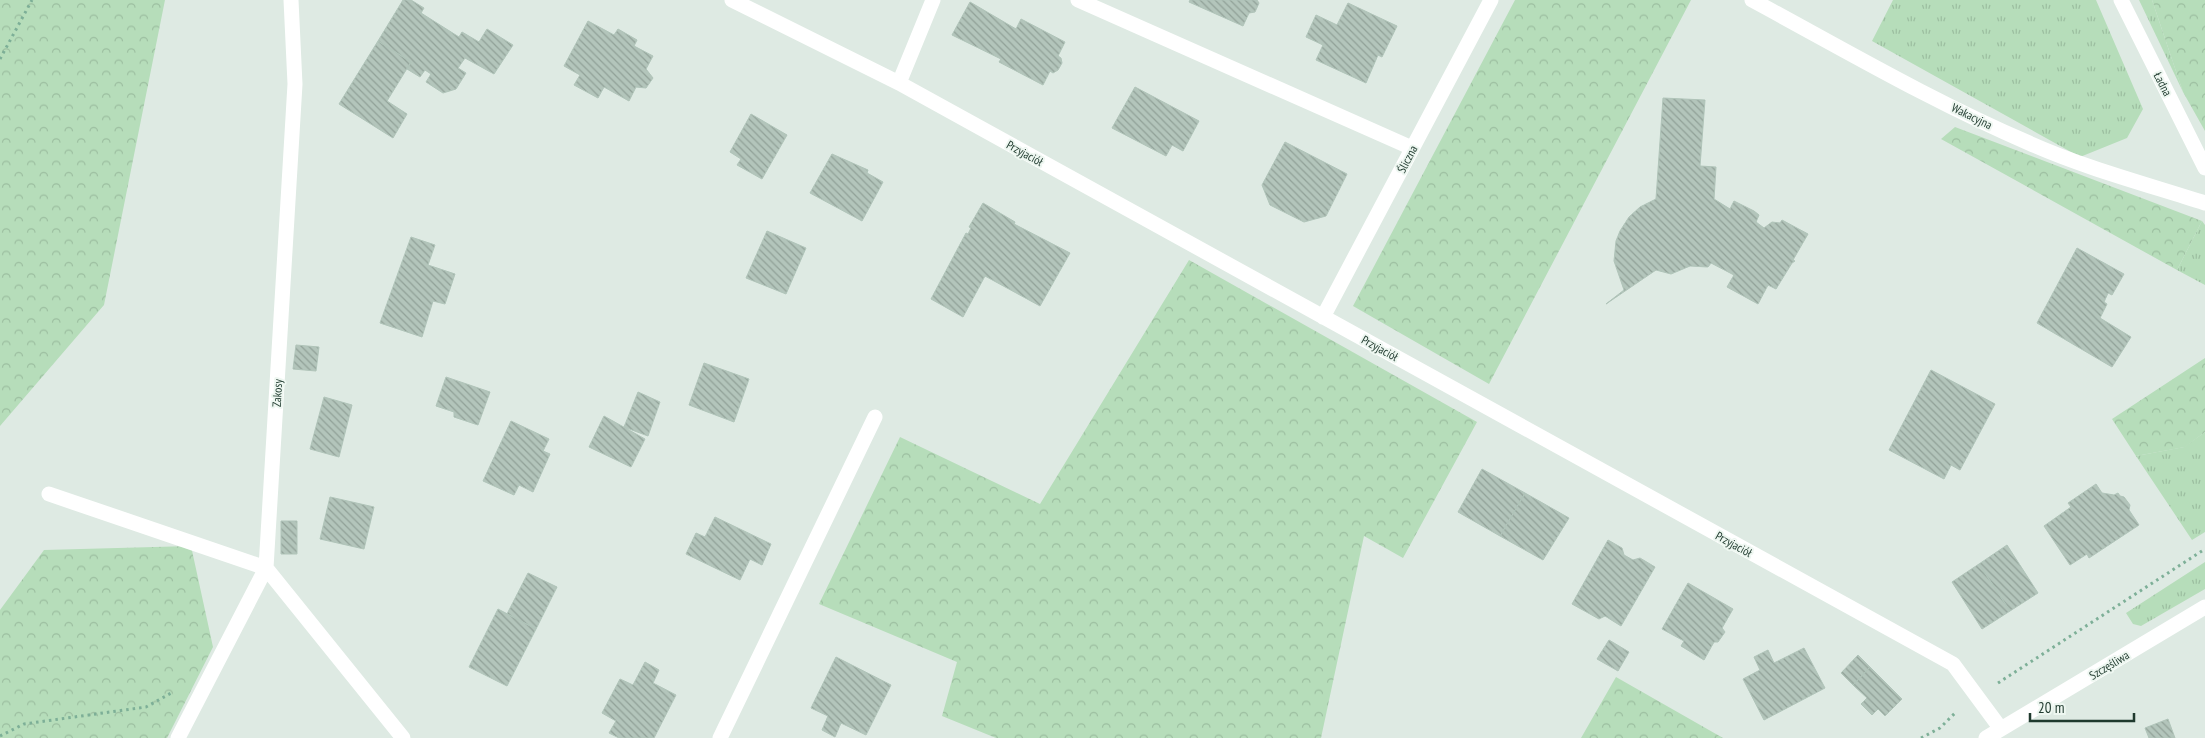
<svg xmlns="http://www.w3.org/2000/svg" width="2205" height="738" font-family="'PT Sans Narrow',sans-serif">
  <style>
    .grass { fill: url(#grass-tufts) }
    .forest { fill: url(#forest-crowns) }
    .building { fill: url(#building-back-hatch); stroke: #b0c4b9 }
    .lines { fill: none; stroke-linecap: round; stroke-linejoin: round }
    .path { stroke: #7daf97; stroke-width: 3; stroke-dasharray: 2.5 4; stroke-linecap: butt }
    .minor { stroke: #fff; stroke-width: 15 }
    .labels { text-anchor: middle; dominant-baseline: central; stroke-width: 4; stroke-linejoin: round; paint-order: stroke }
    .street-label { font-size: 12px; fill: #1f3a2e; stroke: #eef7f1 }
  </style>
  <defs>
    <pattern id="grass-tufts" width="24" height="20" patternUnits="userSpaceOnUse" patternTransform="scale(1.25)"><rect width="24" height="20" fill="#b6ddba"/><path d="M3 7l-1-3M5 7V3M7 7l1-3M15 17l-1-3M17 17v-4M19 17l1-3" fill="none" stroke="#9cbea0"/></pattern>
    <pattern id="forest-crowns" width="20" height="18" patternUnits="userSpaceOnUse" patternTransform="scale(1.25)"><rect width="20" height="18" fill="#b6ddba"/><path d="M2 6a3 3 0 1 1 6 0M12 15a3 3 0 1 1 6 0" fill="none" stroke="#9cbea0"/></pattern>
    <pattern id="building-back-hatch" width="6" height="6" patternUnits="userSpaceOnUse" patternTransform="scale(1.25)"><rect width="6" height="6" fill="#b3c5bb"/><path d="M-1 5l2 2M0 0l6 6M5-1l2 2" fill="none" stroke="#91a198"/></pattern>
  </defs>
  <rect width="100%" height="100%" fill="#deeae3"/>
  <path class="grass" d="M1893 0H2096L2143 109 2127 138 2080 157 1872 41Z
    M2139 0H2152L2183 92Z
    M2202 221 2205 225V285L2177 270Z
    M2205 432V532L2192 540 2136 456 2184 447Z
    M2205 562V589L2141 626 2133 624 2126 613Z"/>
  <path class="forest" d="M0 0H165L104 305 0 426Z
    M1515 0H1691L1489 384 1353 306Z
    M2152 0H2205V131L2183 92Z
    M1955 127 2202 221 2177 270 1941 139Z
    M1189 260 1477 422 1403 558 1364 536 1321 738H996L942 716 957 662 819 604 900 437 1040 504Z
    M2205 358V432L2185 447 2136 456 2112 419Z
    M191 546 213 647 167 738H0V610L44 550Z
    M1616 677 1723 738H1581Z"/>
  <path class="building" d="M403 0H411L424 8 421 13 459 37 462 32 479 42 487 29 513 45 494 74 465 58 458 68 466 73 456 89 443 93 426 82 431 74 425 70 420 77 407 69 411 62 378 41Z
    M1190 0H1257L1259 3 1255 12 1249 13 1243 26 1189 2Z
    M970 2 1016 29 1021 19 1065 42 1058 56 1061 58 1062 63 1058 70 1053 73 1050 71 1043 85 999 62 1001 59 952 35Z
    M1348 3 1397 26 1382 57 1378 55 1366 83 1316 60 1323 45 1306 37 1316 15 1337 25Z
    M588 21 614 35 618 29 637 40 634 46 653 56 646 69 653 78 646 88 636 87 629 101 604 87 598 98 574 85 580 75 564 66Z
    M378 41 411 62 387 101 407 114 393 138 339 104Z
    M1135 87 1199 121 1183 151 1172 145 1166 156 1112 128Z
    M1663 98 1705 100 1700 166 1716 167 1714 199 1730 209 1734 201 1754 211 1759 215 1756 222 1764 228 1772 222 1780 223 1782 220 1808 234 1793 260 1795 261 1792 263 1776 289 1768 285 1758 304 1727 287 1734 275 1711 263 1708 267 1690 266 1671 274 1656 270 1606 304 1624 290 1614 261 1616 241 1620 231 1629 217 1640 207 1656 199Z
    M751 114 787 135 762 179 737 165 741 159 730 152Z
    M1285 142 1347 174 1326 216 1304 222 1270 205 1262 185Z
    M832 154 868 170 867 173 883 182 862 221 810 193Z
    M983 203 1015 222 1014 224 1070 253 1040 306 985 276 963 317 931 299 966 233 968 234 971 228 969 227Z
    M767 231 806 248 786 294 746 278Z
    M411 237 435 245 428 265 455 274 445 304 433 301 422 337 380 323Z
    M2077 248 2124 274 2112 295 2108 293 2104 302 2107 304 2100 318 2131 337 2112 367 2037 323Z
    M296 345 319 347 316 371 293 369Z
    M704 363 749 379 734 422 689 405Z
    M1931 370 1995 404 1960 470 1951 465 1944 479 1889 450Z
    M446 377 490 392 478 425 454 417V412L436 406Z
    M638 392 660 402 648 436 624 427Z
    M324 397 352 405 339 457 310 449Z
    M604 416 645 439 631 467 589 447Z
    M511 421 549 439 543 451 550 454 533 492 519 485 514 495 483 481Z
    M1482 469 1525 493 1500 536 1458 512Z
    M2096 484 2102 493 2114 495 2118 493 2120 496 2124 497 2130 505 2129 510 2139 525 2089 558 2087 554 2070 565 2044 526 2071 507 2068 503Z
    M1525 493 1569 518 1543 560 1500 536Z
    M330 497 374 507 364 549 320 539Z
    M715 517 771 544 762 565 750 559 740 580 686 554 696 533 705 537Z
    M281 521H297V554H281Z
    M1608 540 1622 548 1624 555 1633 560 1640 558 1655 567 1621 626 1605 616 1599 619 1572 604Z
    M2007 545 2038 593 2010 611 1979 564Z
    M1979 564 2010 611 1982 629 1952 582Z
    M528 573 557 587 536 629 507 614Z
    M1688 583 1733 609 1722 628 1725 632 1718 642H1714L1704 660 1681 646 1684 641 1662 629Z
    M498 609 536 629 507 686 469 667Z
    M1609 640 1629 652 1618 671 1597 659Z
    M1804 648 1825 688 1764 720 1743 679 1760 670 1754 657 1768 650 1774 663Z
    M1858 655 1870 667 1853 685 1841 673Z
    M836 657 891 685 866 735 841 723 835 737 822 730 828 716 811 708Z
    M645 662 659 670 653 683 676 695 654 738H619L609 733 616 721 602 713 620 679 633 685Z
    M1870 667 1902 699 1885 716 1878 709 1872 715 1861 704 1867 698 1853 685Z
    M2168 719 2175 738H2149L2145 728Z"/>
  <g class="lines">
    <path class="path" d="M0 59 32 0
      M1998 683 2205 549
      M0 736 24 724 146 707 173 692
      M1921 738 1940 728 1956 712"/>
    <path class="minor" d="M291 0 295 84 266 568 403 738
      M732 0 899 83 1953 664 2001 729
      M1078 0 1412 148
      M1752 0C1843 49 1933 102 2029 143 2085 168 2146 184 2205 203
      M2121 0 2205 168
      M899 83 933 0
      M1323 317 1491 0
      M49 494 266 568 178 738
      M720 738 875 417
      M1986 738 2205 607"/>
  </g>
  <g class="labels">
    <g class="street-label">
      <text transform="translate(2163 84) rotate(63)">Ładna</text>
      <text transform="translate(1972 116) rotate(26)">Wakacyjna</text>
      <text transform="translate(1025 153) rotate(29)">Przyjaciół</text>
      <text transform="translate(1407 159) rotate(-62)">Śliczna</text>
      <text transform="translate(1380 348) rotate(29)">Przyjaciół</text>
      <text transform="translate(277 393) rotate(-87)">Zakosy</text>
      <text transform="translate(1734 544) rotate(29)">Przyjaciół</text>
      <text transform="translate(2109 665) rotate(-31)">Szczęśliwa</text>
    </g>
  </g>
  <path d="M2030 713v8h104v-8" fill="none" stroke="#1f3a2e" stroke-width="2.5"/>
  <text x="2038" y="713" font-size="15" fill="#1f3a2e" stroke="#eef7f1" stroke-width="4" paint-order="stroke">20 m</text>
</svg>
